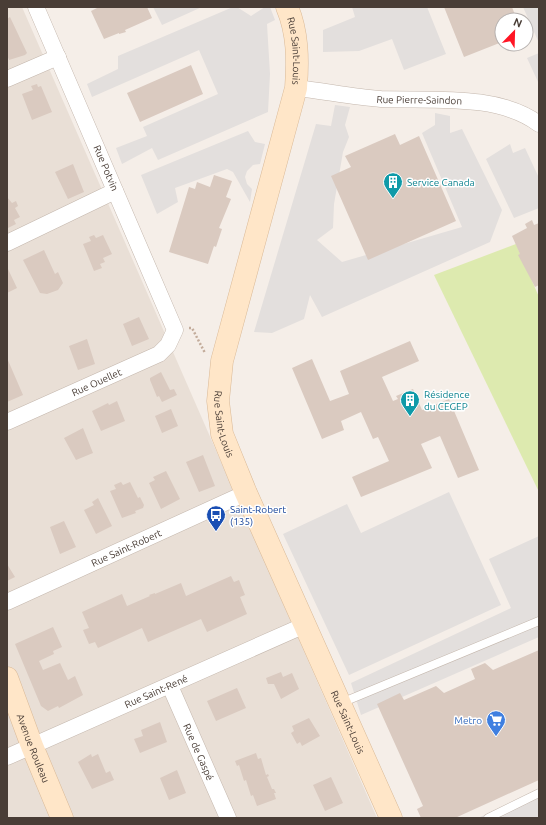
<svg xmlns="http://www.w3.org/2000/svg" width="546" height="825" font-family="Ubuntu,sans-serif">
  <style>
    .residential { fill: #e9dfd6 }
    .green { fill: #ddeaaf }
    .parking { fill: #e3dfdd }
    .building { fill: #dacac0 }
    .lines { fill: none; stroke-linecap: round; stroke-linejoin: round }
    .lane-casing { stroke: #c4b7ad; stroke-width: 9 }
    .street-casing { stroke: #c4b7ad; stroke-width: 17 }
    .secondary-casing { stroke: #daba98; stroke-width: 23 }
    .path { stroke: #c3ac9b; stroke-width: 2.5; stroke-dasharray: 2 2; stroke-linecap: butt }
    .lane { stroke: #fff; stroke-width: 8 }
    .street { stroke: #fff; stroke-width: 16 }
    .secondary { stroke: #ffe6c8; stroke-width: 22 }
    .labels { text-anchor: middle; dominant-baseline: central; stroke-width: 3; stroke-linejoin: round; paint-order: stroke }
    .street-label { font-size: 10px; fill: #493d36; stroke: #fff }
    .culture-label { font-size: 10px; fill: #0d838f; stroke: #fff; text-anchor: start }
    .transit-label { font-size: 10px; fill: #164399; stroke: #fff; text-anchor: start }
    .shop-label { font-size: 10px; fill: #366cbe; stroke: #fff; text-anchor: end }
  </style>
  <rect width="100%" height="100%" fill="#f5eee8"/>
  <path class="residential" d="M7 7H22L377 818H7Z"/>
  <path class="green" d="M516 244 539 297V492L434 275Z"/>
  <path class="parking" d="M153 7H202L162 25Z
    M233 7H237L251 16 265 7H270L275 20 267 24 270 74 268 112 158 160 152 148 122 164 116 148 147 136 143 127 218 94 199 50 92 97 87 84 118 69V56Z
    M352 7H427L446 54 404 70 392 39 359 51 323 52V30L355 17Z
    M523 7H539V43Z
    M539 53V84L527 58Z
    M335 105 350 107 345 125 349 137 343 152 334 204 333 228 317 240 342 262 462 227 422 133 435 125V113L450 116V133L462 129 502 210 490 242 322 317 310 295 304 319 272 333 254 332 316 124 331 126Z
    M248 131 255 142 265 144 260 164 253 165 247 171 245 177 247 184 252 189 250 202 233 172 227 169 175 188 178 202 157 214 141 175Z
    M510 144 513 153 525 148 539 178V208L514 218 486 159Z
    M449 492 501 605 349 675 283 534 347 504 361 533Z
    M539 536V637L361 715 351 683 511 608 489 559Z
    M539 790V818H478Z"/>
  <path class="building" d="M99 7H147L152 18 125 30 126 32 119 34V33L104 39 91 11Z
    M444 7H512L517 20H502V42L464 57Z
    M10 17 27 53 25 55 9 60 7 55V19Z
    M191 65 203 94 140 122 127 93Z
    M37 84 38 87 41 86 52 112 32 120 22 94 33 90 31 86Z
    M395 134 400 145 419 136 456 221 368 260 331 176 351 167 345 156Z
    M73 164 84 192 68 199 55 172Z
    M214 175 232 181 226 197 231 199 219 228 222 229 216 247 214 246 208 264 169 252 189 187 195 189 197 182 210 187Z
    M7 197 12 203 16 201 18 206 15 208 20 217 14 220 16 224 8 228Z
    M532 220 534 225 539 223V285L535 287 518 255 520 254 512 236 527 228 525 224Z
    M94 235 96 238 103 235 112 254 103 258 105 262 100 264 102 268 94 271 83 244 91 241 89 237Z
    M44 250 55 274 58 272 63 283 58 290 47 294 40 293 23 260Z
    M7 269H8L17 288 7 293Z
    M139 317 149 339 132 346 123 324Z
    M87 339 95 364 78 370 69 346Z
    M410 341 419 361 382 377 393 401 398 399 396 396 413 389 422 410 449 399 479 470 458 478 440 436 421 444 432 468 361 497 352 477 389 461 378 437 373 439 361 412 341 421 344 430 322 439 292 368 312 359 330 401 349 394 340 371Z
    M7 358 23 395 7 402Z
    M161 372 170 390 174 389 177 395 162 402 159 396 157 397 150 380V378Z
    M117 401 125 421 101 431 92 411 108 403 109 405Z
    M171 409 178 426 162 433 155 416Z
    M83 428 93 453 76 460 64 438Z
    M203 455 215 486 199 492 186 462Z
    M166 471 180 499 161 509 149 483 155 480 153 477Z
    M121 482 123 485 130 482 138 498 140 497 144 505 143 508 135 511 136 513 122 518 110 491 116 489 114 485Z
    M98 498 112 526 96 534 84 510 94 505 92 502Z
    M64 521 76 547 60 554 50 527Z
    M7 564 15 577 7 581Z
    M231 576 234 582 239 580 245 595 240 597 247 614 207 632 201 619 148 642 142 628 98 648 95 642 89 644 83 630 89 628 82 612 122 594 127 606 150 596 149 595 155 593V594L181 583 186 596Z
    M53 627 62 647 53 651 54 654 39 661 43 670 60 663 68 680 75 676 83 695 59 708 58 706 48 711 41 706 15 644Z
    M539 650V780L455 818H421L417 809 423 806 377 704 400 693 404 700 436 686 444 693 475 679 471 669 485 663 493 670Z
    M281 672 283 677 292 673 299 689 281 699 274 684H268L266 678Z
    M237 688 246 708 216 721 207 701Z
    M309 718 320 736 302 746 300 742 297 744 291 733 294 731 292 726Z
    M160 722 167 742 140 753 134 739 143 736 141 730Z
    M256 753 258 759 261 758 266 775 268 774 269 776 267 777 272 789H274L276 793H274L276 799 257 806 253 795 251 796 246 780 244 781 239 765 237 766 235 761Z
    M91 754 92 757 98 754 106 773 110 771 114 780 92 789 78 762Z
    M177 770 186 793 169 800 160 778Z
    M331 777 343 803 325 811 313 785Z"/>
  <g class="lines">
    <g class="lane-casing">
      <path id="lane" d="M341 703 539 621
        M488 818 539 793"/>
    </g>
    <g class="street-casing">
      <g id="street">
        <path d="M7 79 58 57"/>
        <path id="s1" d="M296 88C324 91 353 97 381 99 430 101 498 93 539 124"/>
        <path d="M7 243 115 191"/>
        <path id="s2" d="M7 422 159 354 168 345 175 330 36 7"/>
        <path id="s3" d="M7 602 246 493"/>
        <path id="s4" d="M170 686 228 818"/>
        <path id="s5" d="M7 757 305 625"/>
      </g>
    </g>
    <g class="secondary-casing">
      <g id="secondary">
        <path id="s6" d="M287 7C298 33 298 60 296 88L222 361 218 401 222 434 246 493 391 818"/>
        <path id="s7" d="M7 678 32 746 62 818"/>
      </g>
    </g>
    <path class="path" d="M189 328H192L205 353"/>
    <use href="#lane" class="lane"/>
    <use href="#street" class="street"/>
    <use href="#secondary" class="secondary"/>
  </g>
  <defs>
    <g id="building-pin" transform="scale(1)"><path d="M0 17L-7.5 6A9.5 9.5 0 1 1 7.5 6Z" fill="#0f9aa8" stroke="#fff"/><path d="M-4-6H4V6H1V3H-1V6H-4ZM-2.5-4.3h1.7v1.8h-1.7ZM.8-4.3h1.7v1.8H.8ZM-2.5-1h1.7V.8h-1.7ZM.8-1h1.7V.8H.8Z" fill="#fff"/></g>
    <g id="bus-pin" transform="scale(1)"><path d="M0 17L-7.5 6A9.5 9.5 0 1 1 7.5 6Z" fill="#1a4fb4" stroke="#fff"/><path d="M-5-6H5V4H4V6H2V4H-2V6H-4V4H-5ZM-3.5-4V0h7V-4ZM-3.5 1.2v1.5H-2V1.2ZM2 1.2v1.5H3.5V1.2Z" fill="#fff"/></g>
    <g id="supermarket-pin" transform="scale(1)"><path d="M0 17L-7.5 6A9.5 9.5 0 1 1 7.5 6Z" fill="#3f7fe0" stroke="#fff"/><path d="M-6-5.5h2.5l.6 2H6L4.5 2H-2.5L-4.4-4H-6ZM-1.5 3.2a1.3 1.3 0 1 0 .1 0ZM3 3.2a1.3 1.3 0 1 0 .1 0Z" fill="#fff"/></g>
  </defs>
  <g fill-rule="evenodd">
    <use href="#building-pin" x="393" y="182"/>
    <use href="#building-pin" x="410" y="400"/>
    <use href="#bus-pin" x="216" y="515"/>
    <use href="#supermarket-pin" x="496" y="720"/>
  </g>
  <g class="labels">
    <g class="street-label">
      <text stroke="none"><textPath href="#s6" startOffset="45">Rue Saint-Louis</textPath></text>
      <text stroke="none"><textPath href="#s1" startOffset="124">Rue Pierre-Saindon</textPath></text>
      <text transform="translate(106 168) rotate(67)">Rue Potvin</text>
      <text stroke="none"><textPath href="#s2" startOffset="98">Rue Ouellet</textPath></text>
      <text stroke="none"><textPath href="#s6" startOffset="429">Rue Saint-Louis</textPath></text>
      <text stroke="none"><textPath href="#s3" startOffset="131">Rue Saint-Robert</textPath></text>
      <text stroke="none"><textPath href="#s5" startOffset="163">Rue Saint-René</textPath></text>
      <text stroke="none"><textPath href="#s6" startOffset="753">Rue Saint-Louis</textPath></text>
      <text stroke="none"><textPath href="#s7" startOffset="75">Avenue Rouleau</textPath></text>
      <text stroke="none"><textPath href="#s4" startOffset="72">Rue de Gaspé</textPath></text>
    </g>
    <g class="culture-label">
      <text x="407" y="182">Service Canada</text>
      <text x="424" y="394">Résidence<tspan x="424" dy="12">du CEGEP</tspan></text>
    </g>
    <g class="transit-label">
      <text x="230" y="509">Saint-Robert<tspan x="230" dy="12">(135)</tspan></text>
    </g>
    <g class="shop-label">
      <text x="482" y="720">Metro</text>
    </g>
  </g>
  <rect width="546" height="825" fill="none" stroke="#493d36" stroke-width="16"/>
  <g transform="translate(514 32) rotate(23)"><circle r="19" fill="#ffffff" stroke="#b6b1af"/>
  <path d="M0-3L7 15L0 10L-7 15Z" fill="#ff1524"/>
  <text y="-6" font-size="11" font-weight="bold" text-anchor="middle" fill="#493d36">N</text>
  </g>
</svg>
